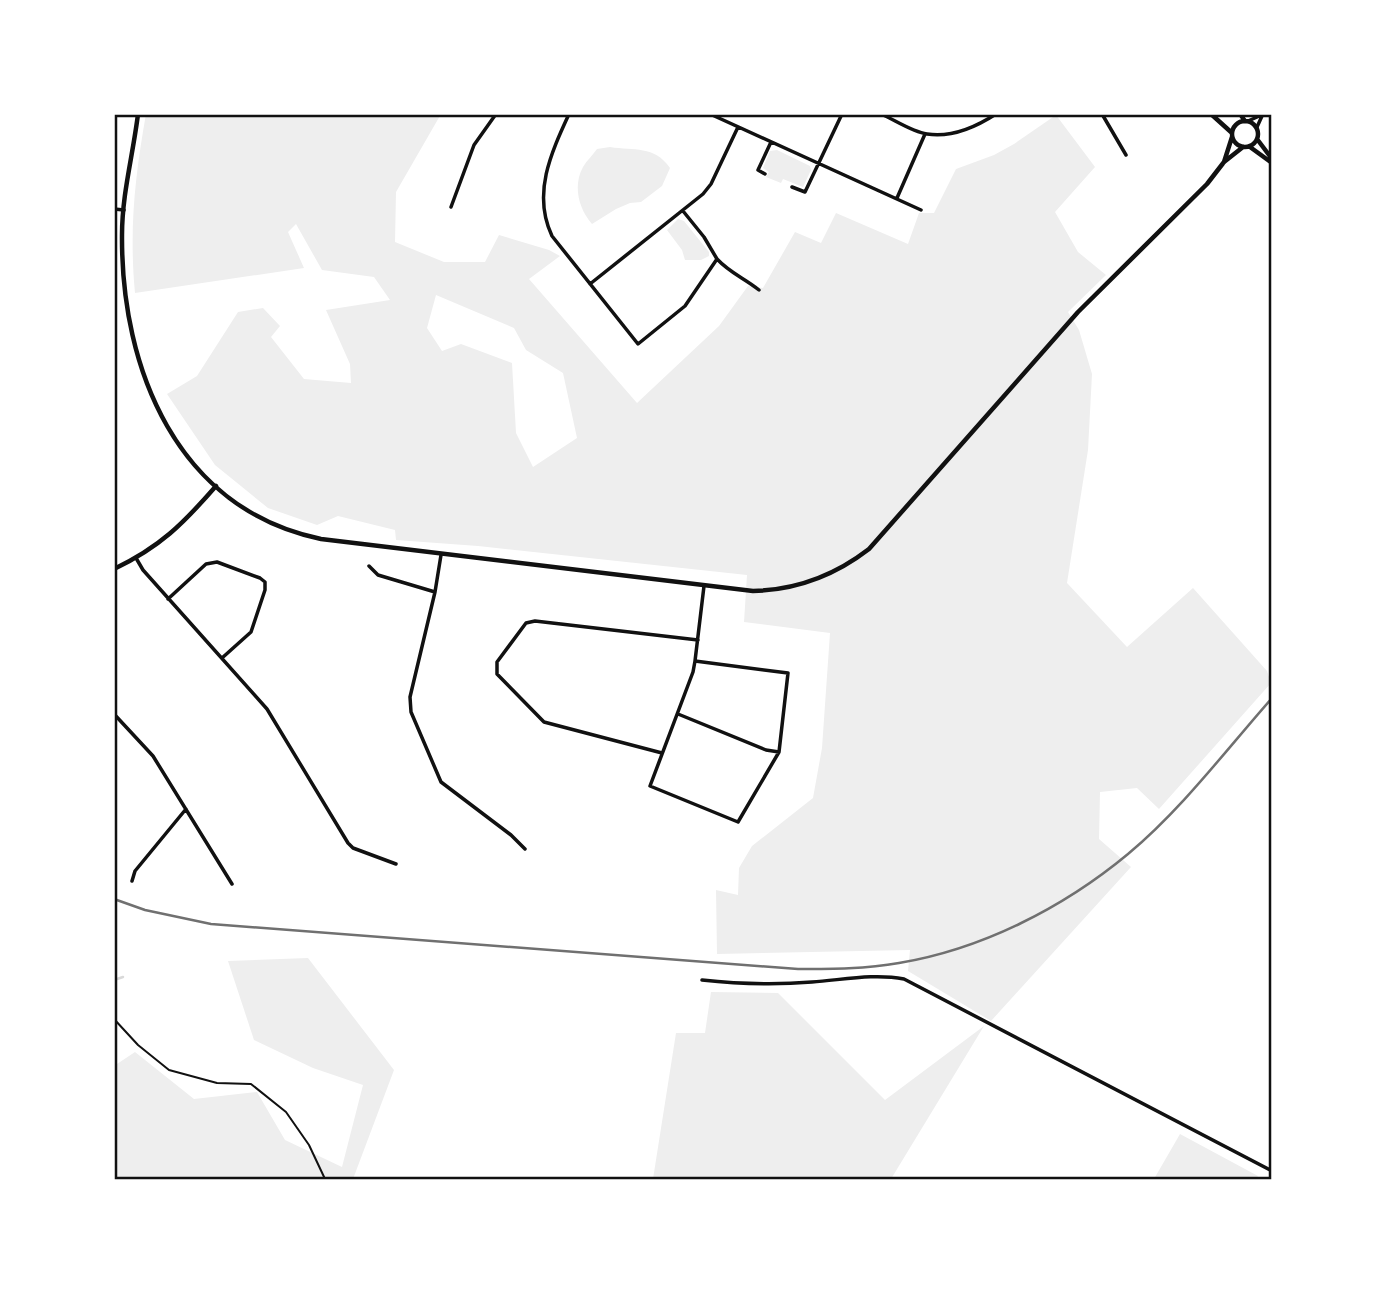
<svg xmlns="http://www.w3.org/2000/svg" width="1386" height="1293" font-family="Quicksand,sans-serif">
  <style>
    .green { fill: #eee; fill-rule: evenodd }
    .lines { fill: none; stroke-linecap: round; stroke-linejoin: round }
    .stream { stroke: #d9d9d9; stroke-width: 2.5 }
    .path { stroke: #111; stroke-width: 2 }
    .minor { stroke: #111; stroke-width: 3.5 }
    .tertiary { stroke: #111; stroke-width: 4.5 }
    .secondary { stroke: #111; stroke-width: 4.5 }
    .rail { stroke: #707070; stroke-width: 2.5 }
    .neatline { fill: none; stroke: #111; stroke-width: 2.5 }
  </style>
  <rect width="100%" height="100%" fill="#fff"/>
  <path class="green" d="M146 114H441L396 192 395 242 444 262H485L499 235 549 250 560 256 529 279 637 403 719 326 748 286 763 288 795 232 821 243 836 213 908 244 919 213H934L956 169 994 155 1014 144 1056 115 1095 167 1055 212 1078 252 1106 275 1068 312 1079 330 1092 374 1088 450 1067 583 1127 647 1193 588 1267 671 1271 683 1159 809 1137 788 1100 792 1099 839 1131 867 991 1021 908 971 910 950 717 954 716 890 738 895 739 868 752 846 813 798 822 748 830 633 744 622 747 575 478 546 396 540 395 530 338 516 317 525 268 508 215 465 167 394 197 376 238 312 263 308 280 326 271 337 304 379 351 383 350 364 326 310 390 300 374 277 322 270 296 224 288 232 304 268 135 293C129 230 135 176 146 114ZM436 295 514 328 526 350 563 373 577 438 533 467 516 433 512 363 461 344 442 351 427 328Z
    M610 147C634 151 654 145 670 168L662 186 641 202 630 203 616 209 592 224C578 208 573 185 583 167 587 160 593 155 597 149Z
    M777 150 810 166 811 170 803 187 783 179 781 183 766 177 769 172 763 168 770 151Z
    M678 219 684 221 709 252V256L701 260H685L682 250 667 230Z
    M308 958 394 1070 353 1179H114V1066L135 1052 194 1099 257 1092 285 1140 342 1167 363 1085 313 1068 254 1040 228 961Z
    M711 992 778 993 885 1100 984 1026 891 1179H653L676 1033H705Z
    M1180 1134 1258 1176 1256 1179H1154Z"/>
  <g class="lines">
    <path class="stream" d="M114 980 123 977"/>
    <path class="path" d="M114 1019 138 1045 169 1070 217 1083 251 1084 286 1112 309 1145 325 1179"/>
    <path class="minor" d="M569 114C551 153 532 194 552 236L638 344 685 306 717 259 704 237 683 211
      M710 114 921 210
      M881 114C895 120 912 132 927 134 952 138 976 127 996 114
      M1102 114 1126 155
      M1248 121 1264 114
      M1257 127 1262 116
      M765 174 758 170 771 142
      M792 187 805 192 842 114
      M897 198 925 134
      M451 207 474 145 496 114
      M114 209 124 210
      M717 259C730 273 744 278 759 290
      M590 284 703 194 711 184 738 127
      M441 555 435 592 410 697 411 712 441 782 511 835 525 849
      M136 558 143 570 267 709 348 843 353 848 396 864
      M369 566 378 575 435 592
      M168 599 206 564 217 562 260 578 265 582V590L251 632 222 658
      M695 661 693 672 650 786 738 822 779 752 788 673 695 661 704 586
      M114 714 153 756 232 884
      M678 714 766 750 779 752
      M662 753 544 722 497 674V662L526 623 535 621 698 640
      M132 881 135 871 186 809
      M702 980C739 984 775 985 812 982 842 980 874 973 904 979L1272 1171"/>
    <path class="tertiary" d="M114 569C160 547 183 524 216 486"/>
    <path class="secondary" d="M138 114C133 155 122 194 122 235 121 369 177 509 321 539L753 591C797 590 834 576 869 549L1078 312 1207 184 1224 162 1243 147
      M1211 114 1232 133
      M1240 114 1245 121
      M1232 134a13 13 0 1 1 26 0a13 13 0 1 1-26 0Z
      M1257 139 1272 159
      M1250 147 1272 163
      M1224 162 1232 137"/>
    <path class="rail" d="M114 899 145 910 211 924 798 969C832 969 866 969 899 963 982 949 1063 908 1128 854 1182 809 1226 750 1272 698"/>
  </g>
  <rect width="1386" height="1293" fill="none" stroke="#ffffff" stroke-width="231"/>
  <rect x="116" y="116" width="1154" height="1062" class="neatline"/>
</svg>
